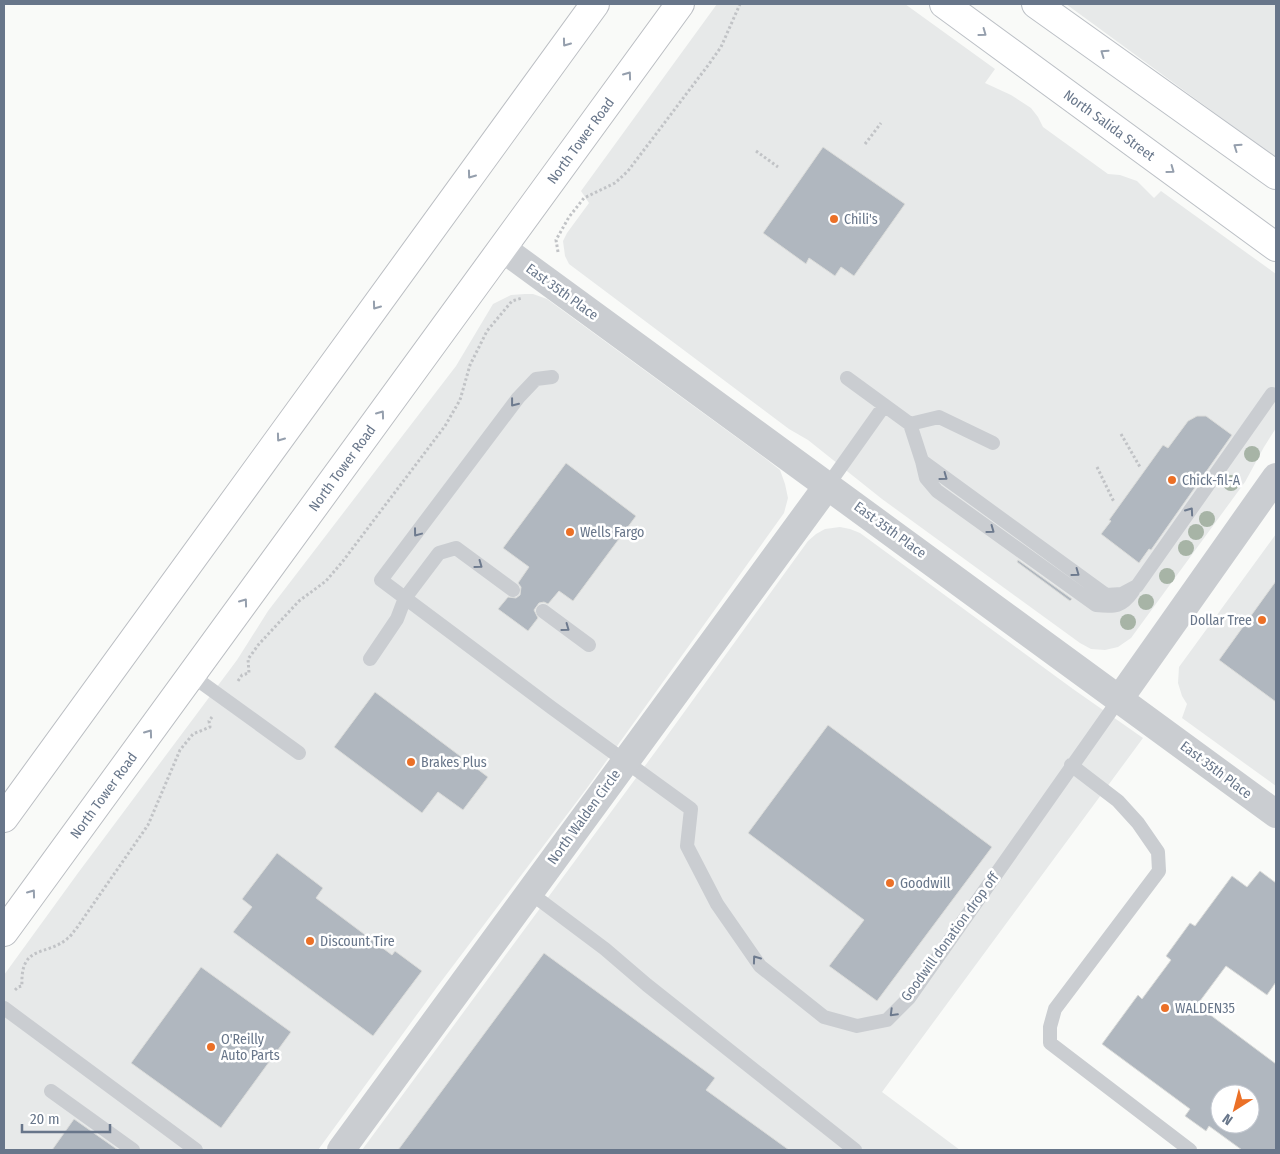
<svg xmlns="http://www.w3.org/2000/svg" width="1280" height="1154" font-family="'Fira Sans Condensed',sans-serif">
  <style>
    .built { fill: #e7e9e9 }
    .building { fill: #b0b7bf; stroke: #dbdcda; fill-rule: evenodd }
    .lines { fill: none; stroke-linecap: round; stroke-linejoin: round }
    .secondary-casing { stroke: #bcc0c6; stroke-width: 30 }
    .primary-casing { stroke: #bbbec3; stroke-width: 30 }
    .path { stroke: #c1c3c6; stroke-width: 3; stroke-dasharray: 2.5 2.5; stroke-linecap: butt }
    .lane { stroke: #cacdd1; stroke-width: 14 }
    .street { stroke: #cacdd1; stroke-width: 28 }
    .secondary { stroke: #fff; stroke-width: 28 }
    .primary { stroke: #fff; stroke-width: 28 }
    .tree { fill: #a7b4a6 }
    .oneway { stroke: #959fad }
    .oneway2 { stroke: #6d7a8e }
    .poi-dot { fill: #eb7027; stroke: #fff; stroke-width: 2 }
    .labels { text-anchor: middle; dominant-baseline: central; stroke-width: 5; stroke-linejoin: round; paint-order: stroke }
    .street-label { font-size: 14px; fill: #68768a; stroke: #fff }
    .poi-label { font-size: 14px; fill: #68768a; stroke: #fff; text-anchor: start }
  </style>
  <rect width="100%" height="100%" fill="#f9faf8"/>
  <path class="built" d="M717 4H905L995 69 985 83 1011 95 1031 108 1038 117 1043 127 1108 174 1120 175 1137 181 1154 198 1161 191 1276 274V428L1264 447 1245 482 1131 638 1118 647 1105 650 1091 649 1080 643 882 499 808 440 789 429 569 264 565 256 563 241 567 233 589 203 581 191Z
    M1066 4H1276V158L1212 111Z
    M525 294H533L547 299 766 459 780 470 785 484 788 498 784 513 587 788 437 987 318 1150H4V975L78 873 237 660 268 611 456 366 493 304 511 295Z
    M840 527 850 529 860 533 1073 689 1143 738 882 1092 960 1150H362L664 740 808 541 816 534 825 529Z
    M1276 534V786L1182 718 1187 704 1182 696 1178 683 1179 667Z"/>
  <path class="building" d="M823 147 905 204 854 276 841 267 835 276 809 258 806 264 763 233Z
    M1197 416H1206L1232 435 1151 550 1149 549 1139 563 1101 534 1111 521 1109 520 1163 445 1168 448 1188 421Z
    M566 463 636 516 573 601 559 591 548 604 544 602 539 603 534 610 538 618 528 631 498 609 508 597 516 598 520 595 521 587 518 583 529 567 503 548Z
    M1018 560 1072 599 1070 601 1017 562Z
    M1276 581V702L1219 660Z
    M375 692 488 777 463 810 438 792 422 813 334 747Z
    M828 725 992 847 877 1001 829 966 864 920 748 833Z
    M277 853 323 888 316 898 392 955 395 951 422 971 373 1036 233 932 252 907 242 899Z
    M1260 871 1276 883V982L1267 995 1226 966 1197 1005 1276 1064V1150H1242L1209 1126 1206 1131 1185 1116 1190 1109 1102 1044 1138 995 1142 999 1171 960 1166 956 1190 923 1195 926 1232 876 1247 887ZM1220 1094H1250V1124H1220Z
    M544 953 715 1078 706 1090 789 1150H398Z
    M201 967 291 1032 221 1128 131 1063Z
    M74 1119 118 1150H52Z"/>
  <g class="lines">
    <g class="secondary-casing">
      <g id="secondary">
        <path id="s1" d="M944 4 1276 247"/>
        <path d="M1036 4 1276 175"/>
      </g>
    </g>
    <g class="primary-casing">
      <g id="primary">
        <path d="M4 818 595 4"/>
        <path id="s2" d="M4 932 680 4"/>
      </g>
    </g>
    <path class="path" d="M865 144 881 123
      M756 151 778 167
      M558 252 556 240 569 217 584 198 615 183 628 171 709 64 721 47 740 4
      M1121 434 1140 467
      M1097 467 1114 502
      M238 681 242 675 249 673 248 659 259 644 299 601 326 581 343 561 445 426 460 400 470 365 487 331 512 301 522 298
      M15 990 18 987 22 986C20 943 47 957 68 938 71 936 73 932 76 929L148 825 180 750 193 734 210 727 209 721 212 717"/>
    <path class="lane" d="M552 377 536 379 518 398 381 580 552 708 691 809 687 846 717 904 760 966 824 1017 857 1026 887 1020 909 998 1120 698
      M847 378 910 424 939 417 993 443
      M910 424 922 461 1106 595 1122 594 1137 586 1272 394
      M922 461 926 478 937 491 1096 605C1115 607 1122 607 1133 591
      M828 485 884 406
      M543 611 589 645
      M370 659 397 619 405 598 439 553 456 548 513 590
      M191 675 299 753
      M1071 765 1118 801 1138 823 1158 852 1159 871 1055 1009 1050 1027V1043L1190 1150
      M529 892 605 949 647 985 855 1150
      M4 1008 196 1150
      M51 1091 133 1150"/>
    <path class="street" d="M502 248 1276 814
      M1120 698 1276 477
      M341 1150 828 485"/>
    <use href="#secondary" class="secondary"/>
    <use href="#primary" class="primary"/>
  </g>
  <g class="tree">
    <circle cx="1252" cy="454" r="8"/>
    <circle cx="1231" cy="483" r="8"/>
    <circle cx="1207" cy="519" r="8"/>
    <circle cx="1196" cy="532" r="8"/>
    <circle cx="1186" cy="548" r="8"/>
    <circle cx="1167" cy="576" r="8"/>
    <circle cx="1146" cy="602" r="8"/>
    <circle cx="1128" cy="622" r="8"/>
  </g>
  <defs><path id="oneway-chevron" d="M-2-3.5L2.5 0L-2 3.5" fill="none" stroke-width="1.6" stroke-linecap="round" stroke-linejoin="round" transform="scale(1.25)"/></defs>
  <g class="oneway">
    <use href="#oneway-chevron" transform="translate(983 33) rotate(36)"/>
    <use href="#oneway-chevron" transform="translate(566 43) rotate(126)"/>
    <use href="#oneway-chevron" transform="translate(1104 53) rotate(-145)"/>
    <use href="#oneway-chevron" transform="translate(628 75) rotate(-54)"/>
    <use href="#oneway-chevron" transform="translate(1237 147) rotate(-145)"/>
    <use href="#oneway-chevron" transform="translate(1171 170) rotate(36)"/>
    <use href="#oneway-chevron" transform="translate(471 175) rotate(126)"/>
    <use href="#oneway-chevron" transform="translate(376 306) rotate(126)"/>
    <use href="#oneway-chevron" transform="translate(381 414) rotate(-54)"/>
    <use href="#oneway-chevron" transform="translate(280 438) rotate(126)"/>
    <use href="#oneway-chevron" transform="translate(244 602) rotate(-54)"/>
    <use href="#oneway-chevron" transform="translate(149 733) rotate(-54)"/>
    <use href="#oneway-chevron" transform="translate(32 893) rotate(-54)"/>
  </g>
  <g class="oneway2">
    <use href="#oneway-chevron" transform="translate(514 403) rotate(128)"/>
    <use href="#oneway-chevron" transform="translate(944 477) rotate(36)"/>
    <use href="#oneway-chevron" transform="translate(1190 511) rotate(-55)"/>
    <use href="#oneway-chevron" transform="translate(991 530) rotate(36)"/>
    <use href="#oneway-chevron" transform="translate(417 533) rotate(127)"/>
    <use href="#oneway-chevron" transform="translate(479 565) rotate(36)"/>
    <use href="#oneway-chevron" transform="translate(1076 573) rotate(36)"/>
    <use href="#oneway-chevron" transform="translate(566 628) rotate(36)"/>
    <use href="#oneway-chevron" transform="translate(756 959) rotate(-126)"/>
    <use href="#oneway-chevron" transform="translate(893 1013) rotate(135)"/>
  </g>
  <g class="poi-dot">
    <circle cx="834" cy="219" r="5"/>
    <circle cx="1172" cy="480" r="5"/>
    <circle cx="570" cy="532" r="5"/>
    <circle cx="1262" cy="620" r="5"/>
    <circle cx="411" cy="762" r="5"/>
    <circle cx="890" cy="883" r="5"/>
    <circle cx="310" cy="941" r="5"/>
    <circle cx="1165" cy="1008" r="5"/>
    <circle cx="211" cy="1047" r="5"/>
  </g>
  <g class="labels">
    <g class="street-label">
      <text stroke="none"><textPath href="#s1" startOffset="205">North Salida Street</textPath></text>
      <text stroke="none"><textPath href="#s2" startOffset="979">North Tower Road</textPath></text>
      <text transform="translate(562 292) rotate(36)">East 35th Place</text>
      <text stroke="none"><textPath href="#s2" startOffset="574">North Tower Road</textPath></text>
      <text transform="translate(890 530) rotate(36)">East 35th Place</text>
      <text transform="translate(1216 770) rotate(37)">East 35th Place</text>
      <text stroke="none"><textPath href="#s2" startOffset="169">North Tower Road</textPath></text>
      <text transform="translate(584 817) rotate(-54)">North Walden Circle</text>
      <text transform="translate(950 937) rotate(-54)">Goodwill donation drop off</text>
    </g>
    <g class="poi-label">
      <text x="844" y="219">Chili's</text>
      <text x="1182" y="480">Chick-fil-A</text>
      <text x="580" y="532">Wells Fargo</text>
      <text x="1252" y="620" text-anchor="end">Dollar Tree</text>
      <text x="421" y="762">Brakes Plus</text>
      <text x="900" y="883">Goodwill</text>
      <text x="320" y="941">Discount Tire</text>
      <text x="1175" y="1008">WALDEN35</text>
      <text x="221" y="1039">O'Reilly<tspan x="221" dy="16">Auto Parts</tspan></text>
    </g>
  </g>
  <rect width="1280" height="1154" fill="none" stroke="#68768a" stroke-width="10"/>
  <g transform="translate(1235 1109) rotate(216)"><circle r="24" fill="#ffffff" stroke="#c3c8d0"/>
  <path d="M0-4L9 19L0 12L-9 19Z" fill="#eb7027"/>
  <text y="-8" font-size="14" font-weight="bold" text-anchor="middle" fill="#68768a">N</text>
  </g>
  <path d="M22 1124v8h88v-8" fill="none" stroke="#68768a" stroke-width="2.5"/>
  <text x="30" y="1124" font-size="15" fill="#68768a" stroke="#ffffff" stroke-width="4" paint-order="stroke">20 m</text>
</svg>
